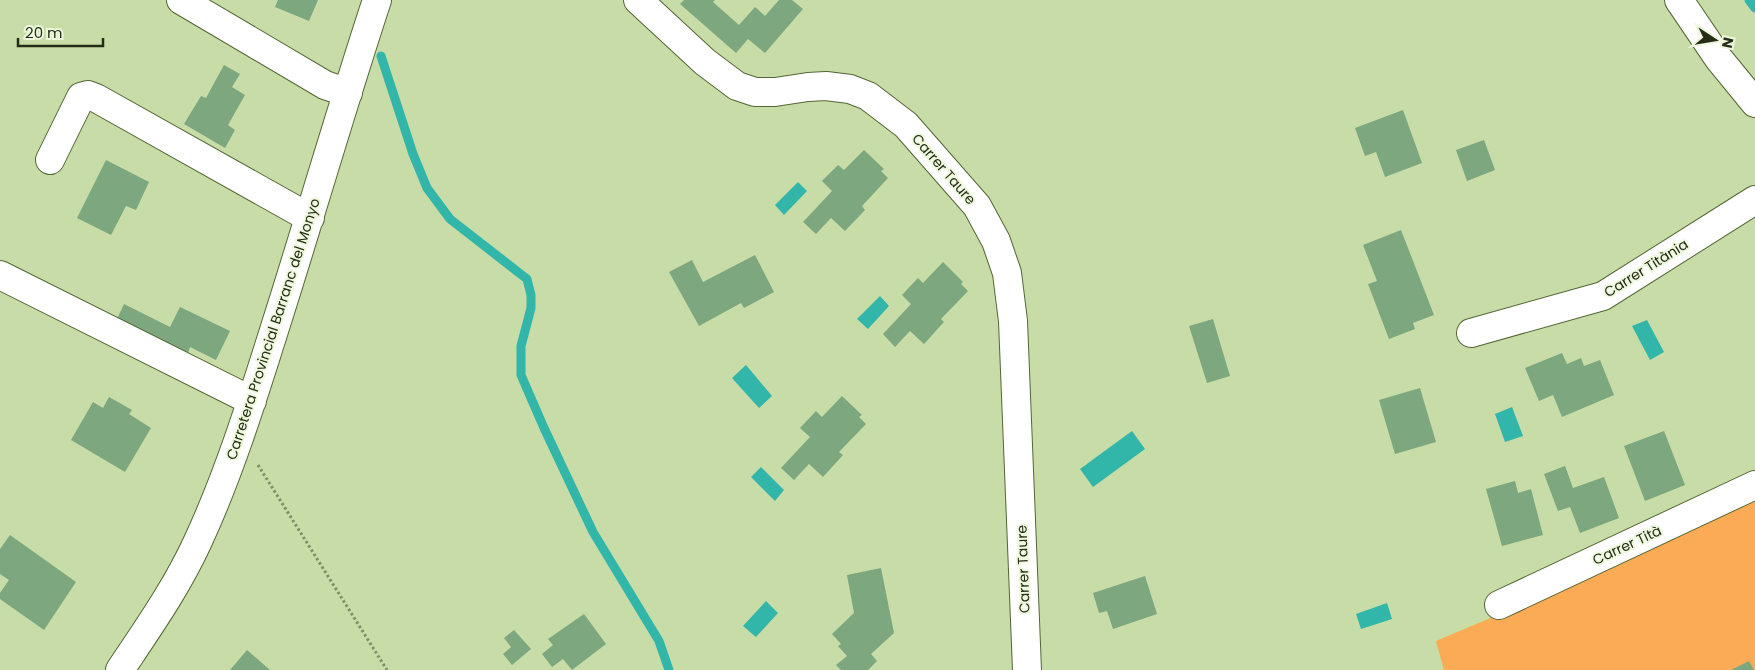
<svg xmlns="http://www.w3.org/2000/svg" width="1755" height="670" font-family="Poppins,sans-serif">
  <style>
    .green { fill: #fbab55 }
    .water { fill: #31b6a9 }
    .lines { fill: none; stroke-linecap: round; stroke-linejoin: round }
    .stream { stroke: #31b6a9; stroke-width: 9 }
    .building { fill: #7da77e }
    .minor-casing { stroke: #556636; stroke-width: 30 }
    .path { stroke: #7f8f67; stroke-width: 3; stroke-dasharray: 2.5 2.5; stroke-linecap: butt }
    .minor { stroke: #fff; stroke-width: 28 }
    .labels { text-anchor: middle; dominant-baseline: central; stroke-width: 4; stroke-linejoin: round; paint-order: stroke }
    .street-label { font-size: 14px; fill: #252d18; stroke: #edf8dd }
  </style>
  <rect width="100%" height="100%" fill="#c7dca6"/>
  <path class="green" d="M1755 497V670H1444L1436 641 1550 593Z"/>
  <path class="water" d="M798 182 807 191 784 215 775 205Z
    M880 296 889 306 868 329 857 319Z
    M1647 320 1664 352 1650 360 1632 326Z
    M746 365 772 396 759 408 732 378Z
    M1512 407 1523 436 1505 442 1495 414Z
    M1132 431 1145 449 1093 487 1080 469Z
    M761 467 784 490 775 501 751 477Z
    M766 601 778 613 756 637 743 626Z
    M1387 603 1392 619 1361 629 1356 614Z"/>
  <g class="lines">
    <path class="stream" d="M1749 0 1755 8
      M381 56 413 154 427 188 450 219 527 279 531 295V308L521 346V375L544 428 593 532 659 641 669 670"/>
  </g>
  <path class="building" d="M278 0H318L309 21 275 7Z
    M684 0H715L713 2 739 25 755 7 765 16 779 0H792L803 9 765 53 748 39 736 53 680 4Z
    M224 65 240 74 232 87 245 95 228 125 235 130 225 148 184 124 201 96 206 98Z
    M1403 110 1422 163 1385 177 1376 152 1365 156 1355 128Z
    M1484 140 1495 170 1467 181 1456 150Z
    M864 150 884 169 881 171 888 178 862 206 865 210 845 231 831 218 816 234 803 222 832 191 822 181 838 165 844 170Z
    M106 160 149 182 136 210 126 206 111 235 77 218Z
    M1401 230 1434 315 1413 323 1415 329 1389 339 1368 284 1377 281 1363 245Z
    M755 255 774 292 744 308 741 303 699 326 669 272 692 260 703 282Z
    M943 262 963 282 961 284 968 291 941 319 944 322 924 344 910 331 895 347 883 334 911 304 902 295 918 278 923 283Z
    M124 304 170 327 180 307 230 331 216 360 190 347 187 356 116 321Z
    M1213 319 1230 376 1207 383 1189 326Z
    M1562 353 1567 364 1581 358 1584 366 1600 360 1614 395 1562 417 1553 395 1539 401 1525 368Z
    M1420 388 1436 442 1395 454 1379 400Z
    M842 396 862 415 859 417 866 424 839 452 843 455 823 477 809 464 794 480 781 468 810 437 800 428 816 411 822 417Z
    M109 397 132 410 129 414 151 428 125 472 71 440 93 402 103 408Z
    M1664 431 1685 485 1645 501 1624 446Z
    M1565 466 1573 488 1604 477 1619 518 1580 533 1570 507 1558 511 1544 474Z
    M1515 481 1518 493 1531 489 1543 535 1502 546 1486 489Z
    M10 535 76 582 44 630 0 599V593L9 580 0 574V549Z
    M881 568 894 633 871 654 877 661 868 670H841L836 665 847 656 838 646 841 644 832 634 854 613 847 575Z
    M1145 576 1157 614 1113 629 1107 611 1099 613 1093 593Z
    M584 614 606 644 572 670 563 659 552 667 542 654 553 645 548 639Z
    M514 630 531 649 512 665 503 654 511 647 504 638Z
    M247 650 270 670H230Z
    M1749 661 1754 670H1731Z"/>
  <g class="lines">
    <g class="minor-casing">
      <path id="minor" d="M181 0 325 85 348 93
        M638 0 705 62 737 86 755 92H775L808 87 826 86 850 89 868 96 906 125 977 206 996 241 1007 273 1013 321 1027 670
        M1679 0 1719 59 1755 103
        M50 160 81 97 88 95 96 98 310 218
        M0 275 252 401
        M1471 333 1603 296 1755 200
        M1499 605 1755 485
        M120 670C148 628 177 587 198 541 230 472 254 394 277 321 311 214 342 106 377 0"/>
    </g>
    <path class="path" d="M258 465 387 670"/>
    <use href="#minor" class="minor"/>
  </g>
  <g class="labels">
    <g class="street-label">
      <text transform="translate(944 169) rotate(49)">Carrer Taure</text>
      <text transform="translate(1646 268) rotate(-32)">Carrer Titània</text>
      <text transform="translate(273 329) rotate(-72)">Carretera Provincial Barranc del Monyo</text>
      <text transform="translate(1627 545) rotate(-25)">Carrer Tità</text>
      <text transform="translate(1023 569) rotate(-92)">Carrer Taure</text>
    </g>
  </g>
  <g transform="translate(1715 40) rotate(102)" stroke="#edf8dd" stroke-width="4" paint-order="stroke">
  <path d="M0-4L9 19L0 12L-9 19Z" fill="#252d18"/>
  <text y="-8" font-size="14" font-weight="bold" text-anchor="middle" fill="#252d18">N</text>
  </g>
  <path d="M18 38v8h85v-8" fill="none" stroke="#252d18" stroke-width="2.5"/>
  <text x="25" y="38" font-size="15" fill="#252d18" stroke="#edf8dd" stroke-width="4" paint-order="stroke">20 m</text>
</svg>
